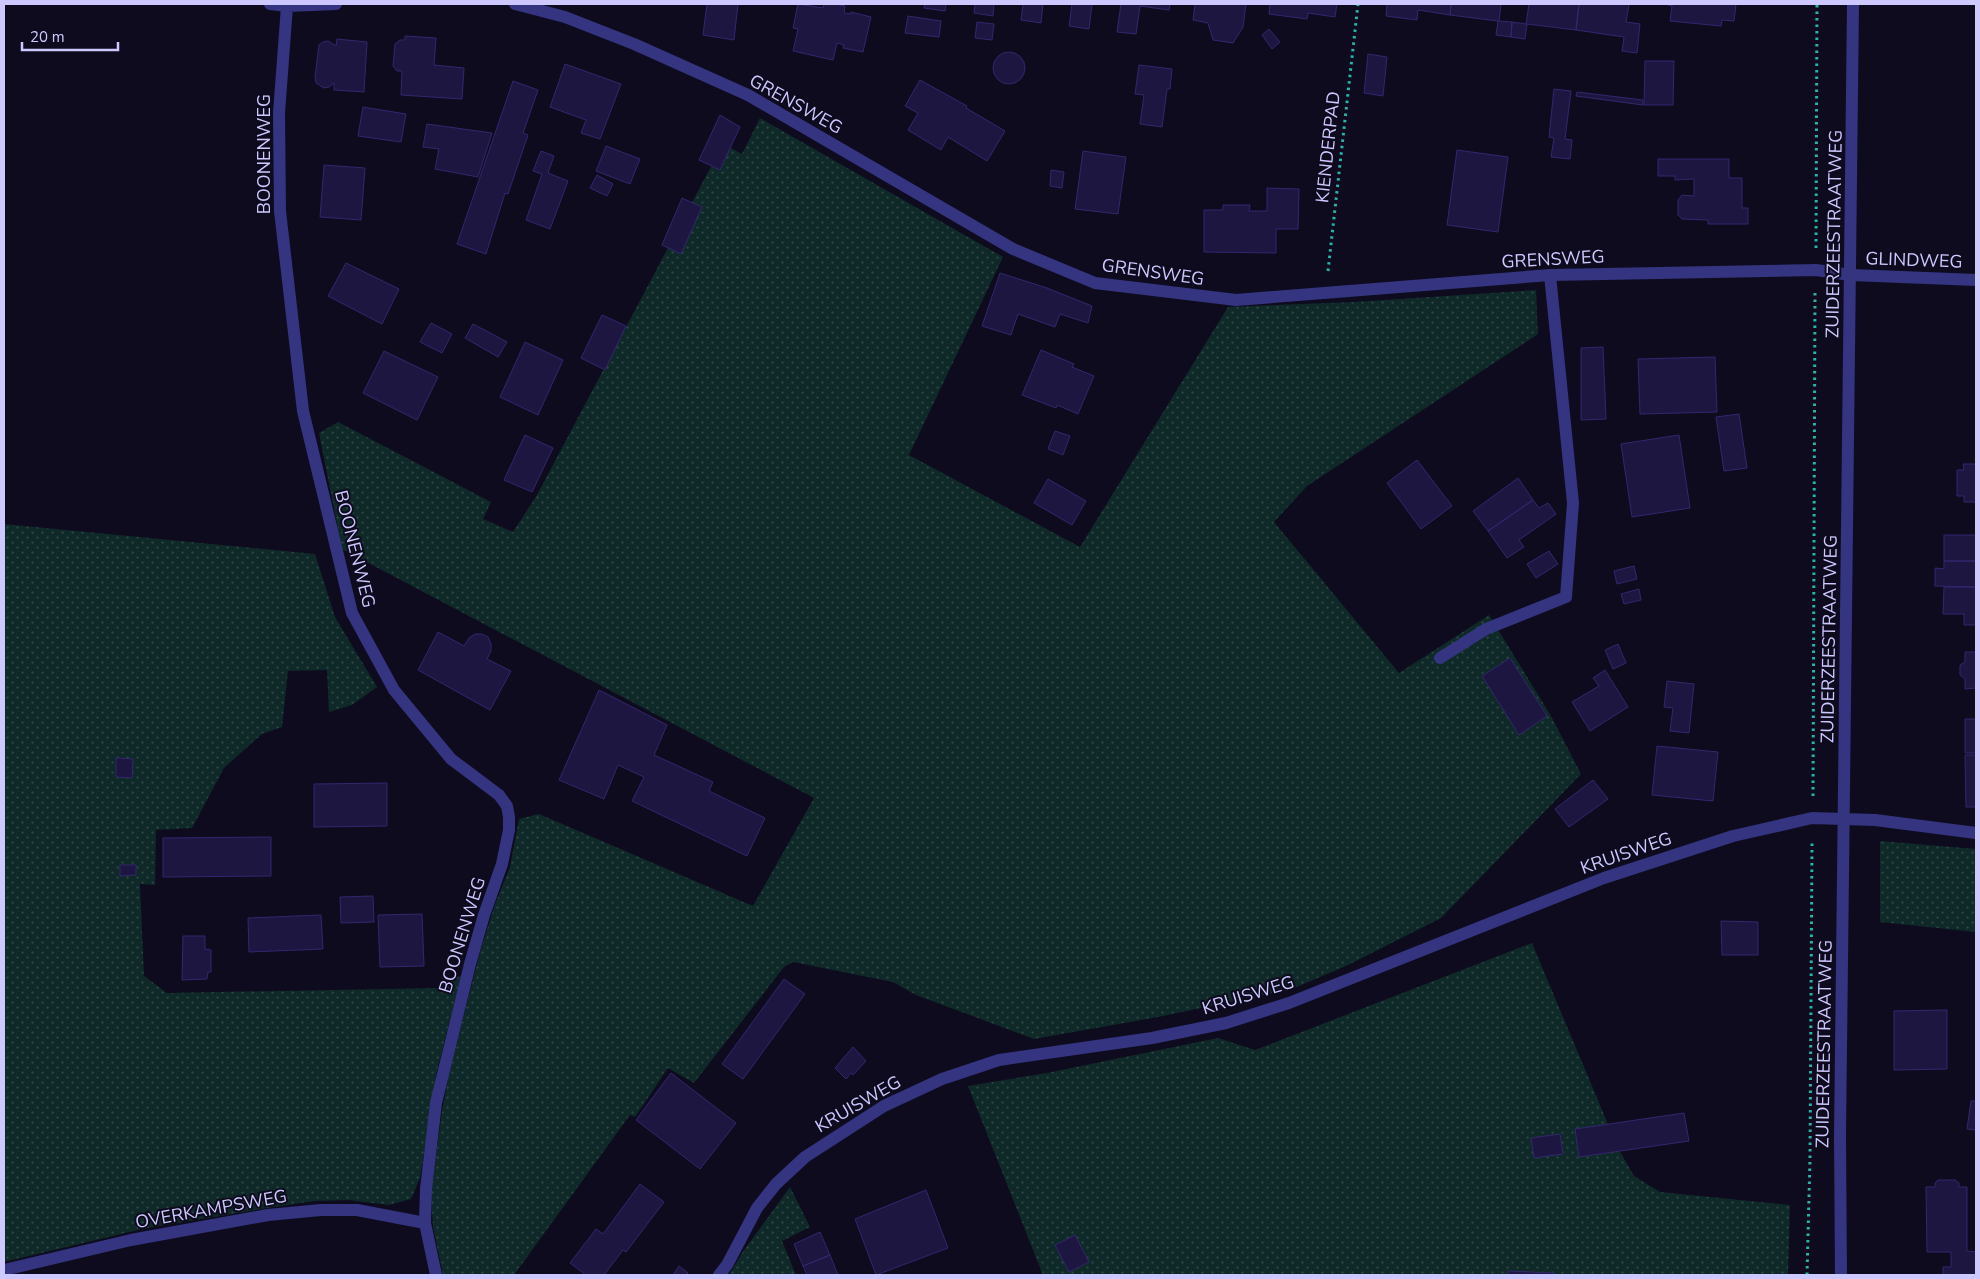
<svg xmlns="http://www.w3.org/2000/svg" width="1980" height="1279" font-family="'Nunito Sans',sans-serif">
  <style>
    .green { fill: url(#green-dots) }
    .building { fill: #1d1641; stroke: #33276e }
    .lines { fill: none; stroke-linecap: round; stroke-linejoin: round }
    .path { stroke: #27b5a8; stroke-width: 3; stroke-dasharray: 2.5 4; stroke-linecap: butt }
    .lane { stroke: #343480; stroke-width: 12 }
    .street { stroke: #343480; stroke-width: 12 }
    .labels { text-anchor: middle; dominant-baseline: central; stroke-width: 4; stroke-linejoin: round; paint-order: stroke }
    .street-label { font-size: 18px; fill: #cdc9ff; stroke: #0e0b1f }
  </style>
  <defs>
    <pattern id="green-dots" width="8" height="8" patternUnits="userSpaceOnUse" patternTransform="scale(1.25)"><rect width="8" height="8" fill="#0e2927"/><path d="M2 2h.1M6 6h.1" fill="none" stroke="#304747" stroke-width="1.8" stroke-linecap="round"/></pattern>
  </defs>
  <rect width="100%" height="100%" fill="#0e0b1f"/>
  <path class="green" d="M760 118 1003 257 909 455 1080 547 1228 307 1354 302 1536 290 1538 334 1307 486 1274 522 1399 673 1489 615 1551 716 1581 774 1441 918 1348 965 1292 989 1158 1017 1034 1039 916 995 893 982 793 962 784 967 694 1083 668 1068 635 1117 630 1115 514 1275H443L433 1227 431 1194 442 1111 449 1074 480 952 495 904 510 867 519 819 539 814 753 906 814 798 342 549 319 433 338 422 491 502 483 519 513 532 537 495 723 144 742 154Z
    M4 524 315 554 335 617 377 687 352 705 329 712 327 670 288 671 282 727 262 734 224 768 192 828 156 830 155 885 140 884 144 976 167 993 439 988 456 977 461 976 437 1071 420 1178 411 1199 389 1205 348 1200 314 1201 274 1207 142 1229 4 1262Z
    M1880 841 1976 849V932L1880 922Z
    M1532 943 1618 1148 1634 1176 1660 1192 1790 1205 1788 1275H1043L968 1086 1047 1073 1218 1038 1255 1050Z
    M790 1187 810 1227 782 1241 796 1275H729L742 1253Z"/>
  <path class="building" d="M707 4H738L734 40 703 35Z
    M798 4 823 8 824 4H835L845 6 844 13 851 14V12L871 17 863 52 843 48 844 45 837 43 833 60 793 51 798 29 793 28Z
    M925 4H946L945 11 924 8Z
    M975 4H994L993 16 974 13Z
    M1023 4H1043L1041 23 1021 20Z
    M1072 4H1092L1089 29 1069 26Z
    M1121 4H1170L1169 10 1140 6 1136 34 1117 32Z
    M1195 4H1246L1243 27 1233 43 1213 40 1208 23 1193 20Z
    M1270 4H1337L1335 17 1308 13 1307 19 1269 14Z
    M1387 4H1451L1450 15 1418 10 1417 20 1386 16Z
    M1451 4H1501L1499 21 1512 22 1511 37 1496 35 1498 21 1450 15Z
    M1529 4H1579L1576 30 1527 24 1525 39 1511 37 1512 22 1526 24Z
    M1579 4H1629L1626 22 1640 24 1637 53 1622 51 1624 37 1576 30Z
    M1665 4H1736L1734 21 1722 20 1721 26 1670 21 1672 6Z
    M908 16 941 21 939 37 905 33Z
    M977 22 994 24 992 40 975 38Z
    M1269 29 1280 42 1272 49 1262 35Z
    M405 36 436 38 434 65 464 68 462 99 401 95 402 71H397L393 66 395 44 400 40H405Z
    M337 39 367 42 364 92 334 90V83L329 87 324 88 316 83 315 77 319 45 323 42 328 41 336 46Z
    M993 68a16 16 0 1 1 32 0a16 16 0 1 1-32 0Z
    M1368 54 1387 57 1383 96 1364 93Z
    M1645 61H1674L1673 105H1644Z
    M565 64 621 84 600 139 581 133 586 120 550 107Z
    M1139 65 1172 69 1170 89H1167L1162 127 1140 124 1144 95 1135 94Z
    M920 80 967 106 966 108 1005 131 987 161 948 137 941 150 908 130 918 113 905 106Z
    M513 81 538 90 523 133 528 135 508 194 505 193 486 254 457 244Z
    M1554 89 1571 91 1565 139 1572 140 1570 159 1551 157 1554 138 1549 137Z
    M1577 92 1643 100V105L1576 96Z
    M363 107 406 114 401 142 358 136Z
    M720 115 740 127 720 170 699 160Z
    M427 124 492 133 478 177 435 169 439 149 423 147Z
    M606 146 640 159 630 184 596 171Z
    M1457 150 1508 157 1498 232 1447 225Z
    M541 151 554 156 548 173 568 181 550 229 526 220 542 174 533 171Z
    M1083 151 1126 157 1118 214 1075 209Z
    M1658 159H1729V178H1742V208H1748V224H1708V220L1682 219 1678 215V200L1682 195 1694 196V179L1675 180V176H1658Z
    M324 165 365 168 361 220 320 217Z
    M1051 170 1064 172 1062 188 1050 186Z
    M597 175 613 184 607 196 590 188Z
    M1267 188 1299 189 1298 229H1276V253L1204 252V210H1223V205H1250L1249 211H1267Z
    M682 198 702 207 681 254 662 245Z
    M346 263 399 289 382 324 328 296Z
    M1000 273 1047 288 1092 306 1088 323 1060 314 1055 327 1018 314 1011 335 982 326Z
    M602 315 626 326 605 370 581 358Z
    M431 323 452 334 442 353 420 342Z
    M473 324 507 342 498 357 465 338Z
    M525 342 563 360 538 415 500 397Z
    M1603 347 1606 419 1581 420V348Z
    M1041 350 1074 364 1072 367 1094 376 1078 414 1057 405 1056 408 1022 395Z
    M384 351 438 377 417 420 363 393Z
    M1715 357 1717 412 1640 414 1638 359Z
    M1739 414 1747 468 1724 471 1716 417Z
    M1055 431 1070 436 1063 455 1048 449Z
    M525 435 553 448 532 492 504 480Z
    M1679 435 1690 508 1632 517 1621 444Z
    M1417 460 1452 506 1421 529 1387 483Z
    M1963 464H1976V502H1964V496H1957V470H1964Z
    M1518 478 1533 500 1488 531 1473 511Z
    M1048 479 1086 501 1072 525 1034 503Z
    M1533 500 1539 508 1548 503 1556 514 1519 540 1524 547 1507 558 1488 531Z
    M1944 535H1976V561H1944Z
    M1549 551 1558 564 1536 578 1527 564Z
    M1944 561H1976V587L1935 586V568L1944 569Z
    M1634 566 1637 579 1617 584 1614 571Z
    M1944 587H1976V625H1964V614H1943Z
    M1639 589 1641 600 1624 604 1621 594Z
    M438 632 464 646 469 638 475 634H482L488 637 491 644V651L487 659 511 671 490 710 418 670Z
    M1618 644 1626 663 1613 669 1605 650Z
    M1965 652H1976V688L1965 689V679L1960 675V665L1965 662Z
    M1510 658 1547 716 1519 735 1482 676Z
    M1605 670 1628 707 1590 731 1572 702 1599 686 1593 678Z
    M1667 681 1694 684 1689 733 1670 731 1673 708 1664 707Z
    M599 690 667 725 654 755 713 782 709 791 765 818 747 856 632 801 644 777 618 765 604 799 559 780Z
    M1965 719H1976V753H1965Z
    M1657 746 1718 752 1713 801 1652 795Z
    M1965 755H1976V807H1966Z
    M116 758 133 759 132 778 116 777Z
    M1593 780 1608 799 1569 827 1555 809Z
    M387 783V826L314 827V784Z
    M271 837V876L163 877V838Z
    M120 865H136V875L120 876Z
    M373 896 374 922 341 923 340 897Z
    M422 914 424 966 380 967 378 915Z
    M321 915 323 949 249 952 248 918Z
    M1721 921 1758 922V955H1722Z
    M183 936H205V949L211 950V972H208L207 979 182 980Z
    M784 979 805 994 743 1079 722 1064Z
    M1947 1010V1069L1894 1070V1011Z
    M853 1047 866 1061 853 1075 851 1073 846 1079 835 1068Z
    M671 1073 736 1123 700 1169 636 1120Z
    M1971 1101H1976V1130L1967 1129Z
    M1684 1113 1689 1141 1579 1157 1575 1129Z
    M1560 1134 1563 1154 1534 1158 1531 1138Z
    M1938 1180H1955L1959 1183V1187H1967V1251L1976 1252V1275H1943V1267H1951V1252H1927L1926 1187H1935V1183Z
    M640 1184 664 1202 626 1252 623 1250 604 1275H586L570 1263 596 1229 603 1234Z
    M926 1190 948 1248 876 1275 855 1219Z
    M820 1232 830 1255 803 1266 794 1244Z
    M1075 1235 1089 1262 1069 1272 1055 1245Z
    M830 1255 838 1275H807L803 1266Z
    M679 1266 688 1273 686 1275H673Z
    M1508 1271 1554 1273V1275H1508Z"/>
  <g class="lines">
    <path class="path" d="M1816 248 1817 4
      M1328 271 1358 4
      M1813 796 1815 292
      M1807 1275 1810 1159 1812 842"/>
    <path class="lane" d="M1440 658 1486 629 1566 597 1573 503 1550 275"/>
    <path class="street" d="M270 4 287 6 336 4
      M515 4 565 17 634 44 748 95 1013 249 1095 283 1236 300 1550 275 1816 270 1851 275 1976 280
      M287 6 279 113 280 211 303 411 352 613 394 690 451 759 499 795 507 806 509 817V830L502 864 484 915 470 964 436 1103 426 1189 425 1223 436 1275
      M4 1270 131 1240 268 1215 321 1210H357L425 1223
      M719 1275 727 1265 757 1208 776 1184 805 1157 884 1106 942 1079 999 1060 1152 1038 1226 1023 1289 1003 1604 878 1733 836 1812 818 1875 820 1976 833
      M1841 1275 1840 1136 1853 4"/>
  </g>
  <g class="labels">
    <g class="street-label">
      <text transform="translate(796 104) rotate(29)">GRENSWEG</text>
      <text transform="translate(1328 147) rotate(-84)">KIENDERPAD</text>
      <text transform="translate(264 154) rotate(-90)">BOONENWEG</text>
      <text transform="translate(1834 234) rotate(-89)">ZUIDERZEESTRAATWEG</text>
      <text transform="translate(1553 259) rotate(-3)">GRENSWEG</text>
      <text transform="translate(1914 260) rotate(2)">GLINDWEG</text>
      <text transform="translate(1153 272) rotate(8)">GRENSWEG</text>
      <text transform="translate(355 549) rotate(76)">BOONENWEG</text>
      <text transform="translate(1829 639) rotate(-89)">ZUIDERZEESTRAATWEG</text>
      <text transform="translate(1626 853) rotate(-19)">KRUISWEG</text>
      <text transform="translate(462 935) rotate(-73)">BOONENWEG</text>
      <text transform="translate(1248 995) rotate(-17)">KRUISWEG</text>
      <text transform="translate(1824 1044) rotate(-89)">ZUIDERZEESTRAATWEG</text>
      <text transform="translate(858 1104) rotate(-30)">KRUISWEG</text>
      <text transform="translate(211 1209) rotate(-10)">OVERKAMPSWEG</text>
    </g>
  </g>
  <rect width="1980" height="1279" fill="none" stroke="#cdc9ff" stroke-width="10"/>
  <path d="M22 42v8h96v-8" fill="none" stroke="#cdc9ff" stroke-width="2.5"/>
  <text x="30" y="42" font-size="15" fill="#cdc9ff" stroke="#0e0b1f" stroke-width="4" paint-order="stroke">20 m</text>
</svg>
